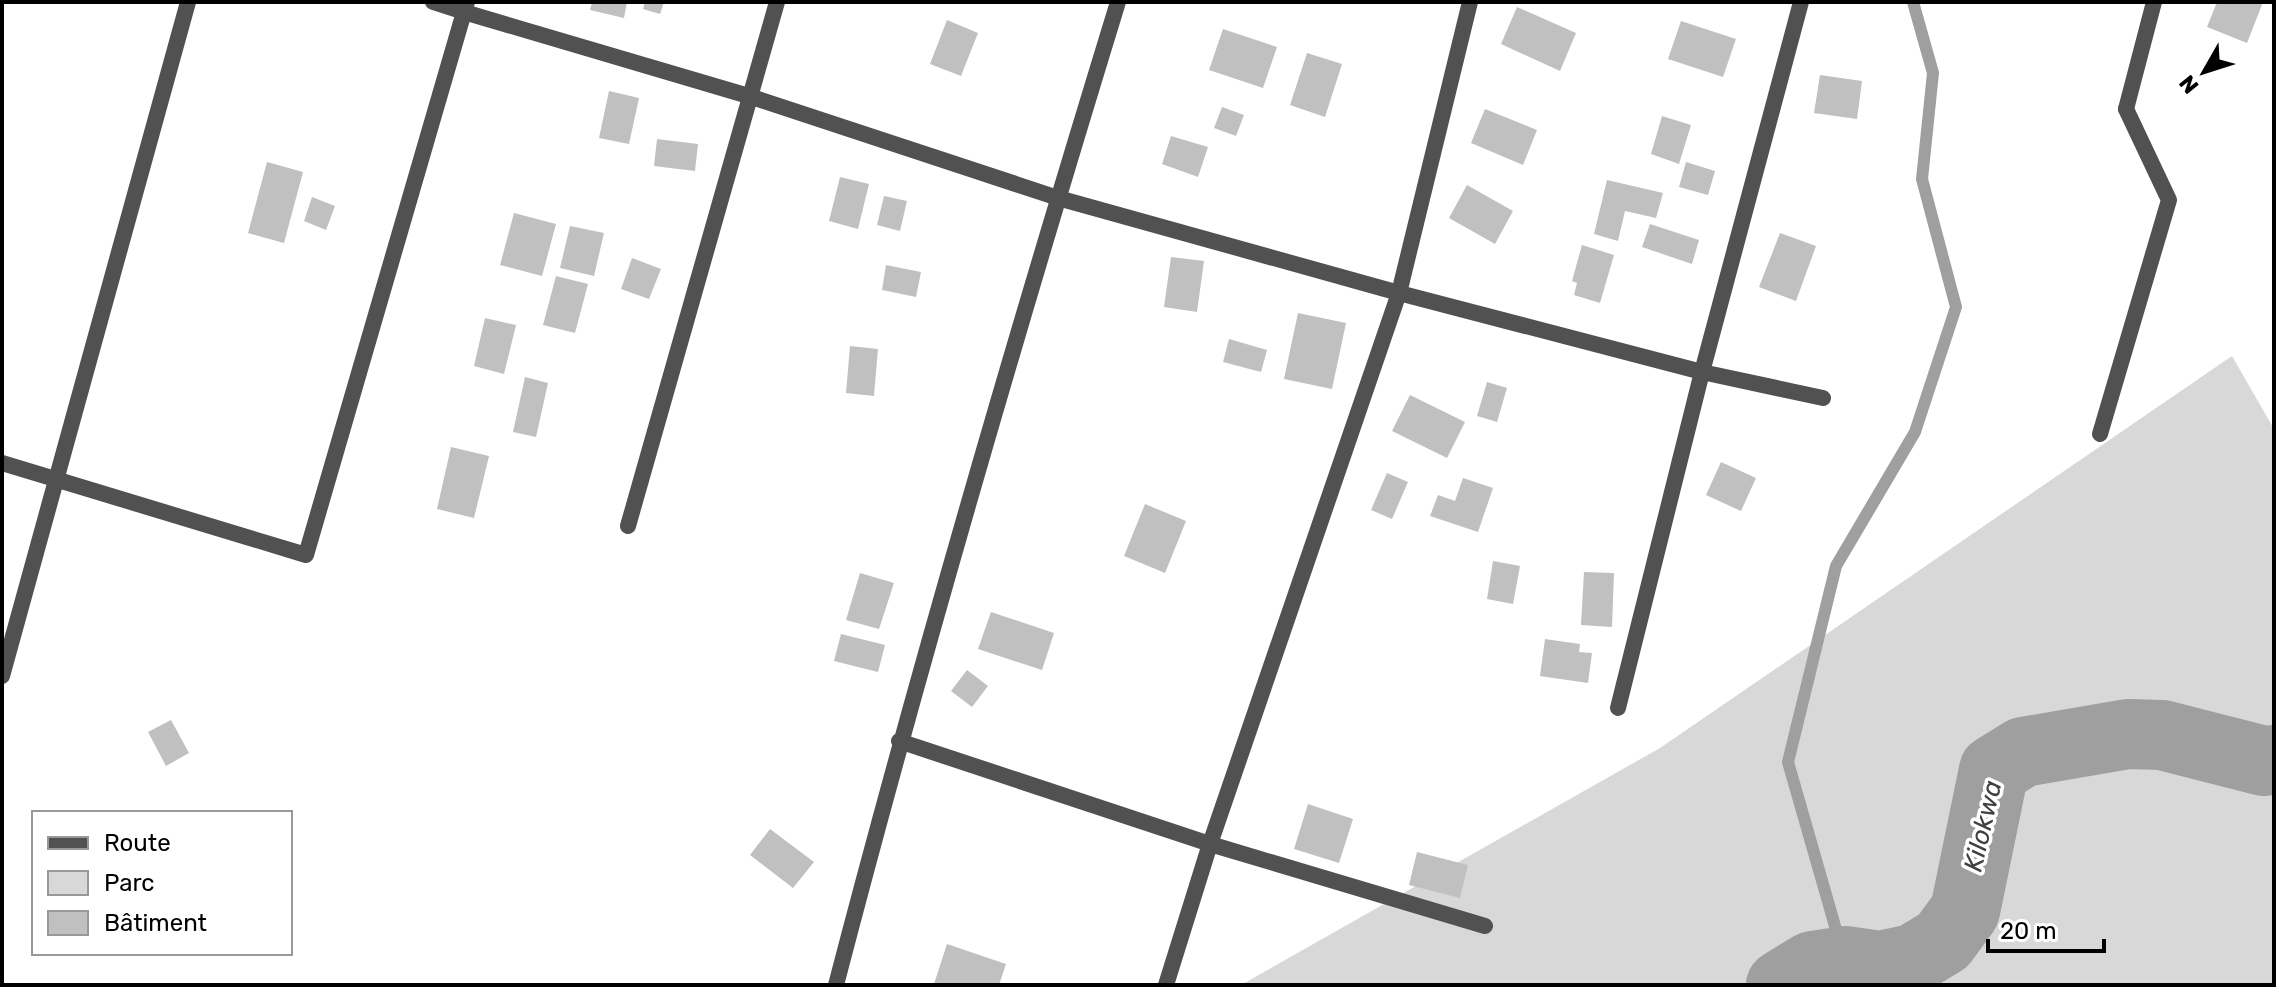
<svg xmlns="http://www.w3.org/2000/svg" width="2276" height="987" font-family="Rubik,sans-serif">
  <style>
    .green { fill: #d8d8d8 }
    .lines { fill: none; stroke-linecap: round; stroke-linejoin: round }
    .stream { stroke: #9f9f9f; stroke-width: 12 }
    .river { stroke: #9f9f9f; stroke-width: 70 }
    .building { fill: #c0c0c0 }
    .service { stroke: #515151; stroke-width: 16 }
    .minor { stroke: #515151; stroke-width: 16 }
    .tertiary { stroke: #515151; stroke-width: 16 }
    .labels { text-anchor: middle; dominant-baseline: central; stroke-width: 7; stroke-linejoin: round; paint-order: stroke }
    .water-label { font-size: 26px; font-style: italic; fill: #404040; stroke: #fff }
  </style>
  <rect width="100%" height="100%" fill="#fff"/>
  <path class="green" d="M2232 356 2274 429V985H1241L1660 748Z"/>
  <g class="lines">
    <path class="stream" d="M1845 961 1788 762 1836 566 1915 432 1956 307 1922 179 1933 73 1913 2"/>
    <path class="river" d="M1781 985 1812 966 1845 961 1880 966 1913 959 1943 941 1965 911 1994 770 2023 752 2128 734 2162 735 2264 761 2274 760"/>
  </g>
  <path class="building" d="M592 2H627L624 18 590 10Z
    M645 2H664L660 14 643 9Z
    M2217 2H2263L2247 43 2207 27Z
    M1517 7 1576 33 1560 71 1501 44Z
    M947 20 978 33 961 76 930 64Z
    M1681 21 1736 39 1723 77 1668 59Z
    M1223 29 1277 47 1263 88 1209 70Z
    M1307 53 1342 64 1325 117 1290 105Z
    M1820 75 1862 81 1857 119 1814 113Z
    M609 91 639 98 629 144 599 138Z
    M1222 107 1244 115 1236 136 1214 128Z
    M1485 109 1537 130 1523 165 1471 143Z
    M1662 116 1691 125 1679 164 1651 154Z
    M1171 136 1208 147 1198 177 1162 164Z
    M657 139 698 144 695 171 654 166Z
    M267 162 303 172 284 243 248 233Z
    M1686 162 1715 171 1708 195 1679 187Z
    M840 177 869 184 858 229 829 221Z
    M1607 180 1663 193 1656 218 1625 211 1618 241 1594 234Z
    M1467 185 1513 211 1495 244 1449 218Z
    M884 196 907 201 900 231 877 225Z
    M312 197 335 206 326 230 304 221Z
    M514 213 556 224 542 276 500 265Z
    M1650 224 1699 240 1692 264 1642 247Z
    M570 226 604 233 594 276 560 268Z
    M1780 233 1816 246 1796 301 1759 287Z
    M1582 245 1614 255 1600 303 1574 295 1577 283 1572 281Z
    M1171 257 1204 261 1197 312 1164 307Z
    M632 258 661 269 649 299 621 289Z
    M886 265 921 272 916 297 882 290Z
    M556 276 588 284 575 333 543 325Z
    M1298 313 1346 323 1332 389 1284 379Z
    M485 318 516 325 504 374 474 366Z
    M1229 339 1267 350 1261 372 1223 362Z
    M850 346 878 349 874 396 846 393Z
    M525 377 548 383 536 437 513 432Z
    M1487 382 1507 388 1497 422 1477 416Z
    M1410 395 1465 422 1447 458 1392 431Z
    M451 447 489 456 474 518 437 509Z
    M1721 462 1756 478 1741 511 1706 495Z
    M1387 473 1408 482 1392 519 1371 510Z
    M1463 478 1493 488 1478 532 1430 516 1438 495 1455 501Z
    M1145 504 1186 521 1165 573 1124 556Z
    M1493 561 1520 566 1513 604 1487 599Z
    M1584 572 1614 573 1612 627 1581 625Z
    M860 573 894 583 879 629 846 620Z
    M991 612 1054 633 1042 670 978 649Z
    M841 634 885 645 878 672 834 661Z
    M1545 639 1580 644 1579 652 1592 653 1588 683 1540 676Z
    M967 670 988 686 972 707 951 691Z
    M171 720 189 753 166 766 148 732Z
    M1308 804 1353 819 1339 863 1294 849Z
    M770 829 814 862 793 888 750 855Z
    M1417 852 1468 865 1460 898 1409 885Z
    M947 944 1006 964 999 985 934 984Z"/>
  <g class="lines">
    <path class="service" d="M2100 434 2169 200 2126 109"/>
    <path class="minor" d="M2126 109 2154 2
      M2 463 306 555 464 12 752 97 1058 198 1399 293 1702 372 1823 398
      M628 526 777 2
      M2 676 188 2
      M1618 708 1702 372 1801 2
      M899 741 1210 844 1485 926
      M836 985C922 655 1018 328 1118 2
      M1166 985 1210 844 1399 293 1470 2"/>
    <path class="tertiary" d="M433 2 464 12 467 2"/>
  </g>
  <g class="labels">
    <g class="water-label">
      <text transform="translate(1983 826) rotate(-77)">Kilokwa</text>
    </g>
  </g>
  <rect width="2276" height="987" fill="none" stroke="#000000" stroke-width="8"/>
  <rect x="32" y="811" width="260" height="144" fill="#ffffff" stroke="#999999" stroke-width="2"/>
  <rect x="48" y="837" width="40" height="12" fill="#515151" stroke="#999999" stroke-width="2"/>
  <text x="104" y="851" font-size="24" fill="#000000">Route</text>
  <rect x="48" y="871" width="40" height="24" fill="#d8d8d8" stroke="#999999" stroke-width="2"/>
  <text x="104" y="891" font-size="24" fill="#000000">Parc</text>
  <rect x="48" y="911" width="40" height="24" fill="#c0c0c0" stroke="#999999" stroke-width="2"/>
  <text x="104" y="931" font-size="24" fill="#000000">Bâtiment</text>
  <g transform="translate(2204 72) rotate(231)" stroke="#ffffff" stroke-width="6" paint-order="stroke">
  <path d="M0-6L14 30L0 20L-14 30Z" fill="#000000"/>
  <text y="-12" font-size="22" font-weight="bold" text-anchor="middle" fill="#000000">N</text>
  </g>
  <path d="M1988 939v12h116v-12" fill="none" stroke="#000000" stroke-width="4"/>
  <text x="2000" y="939" font-size="24" fill="#000000" stroke="#ffffff" stroke-width="6" paint-order="stroke">20 m</text>
</svg>
